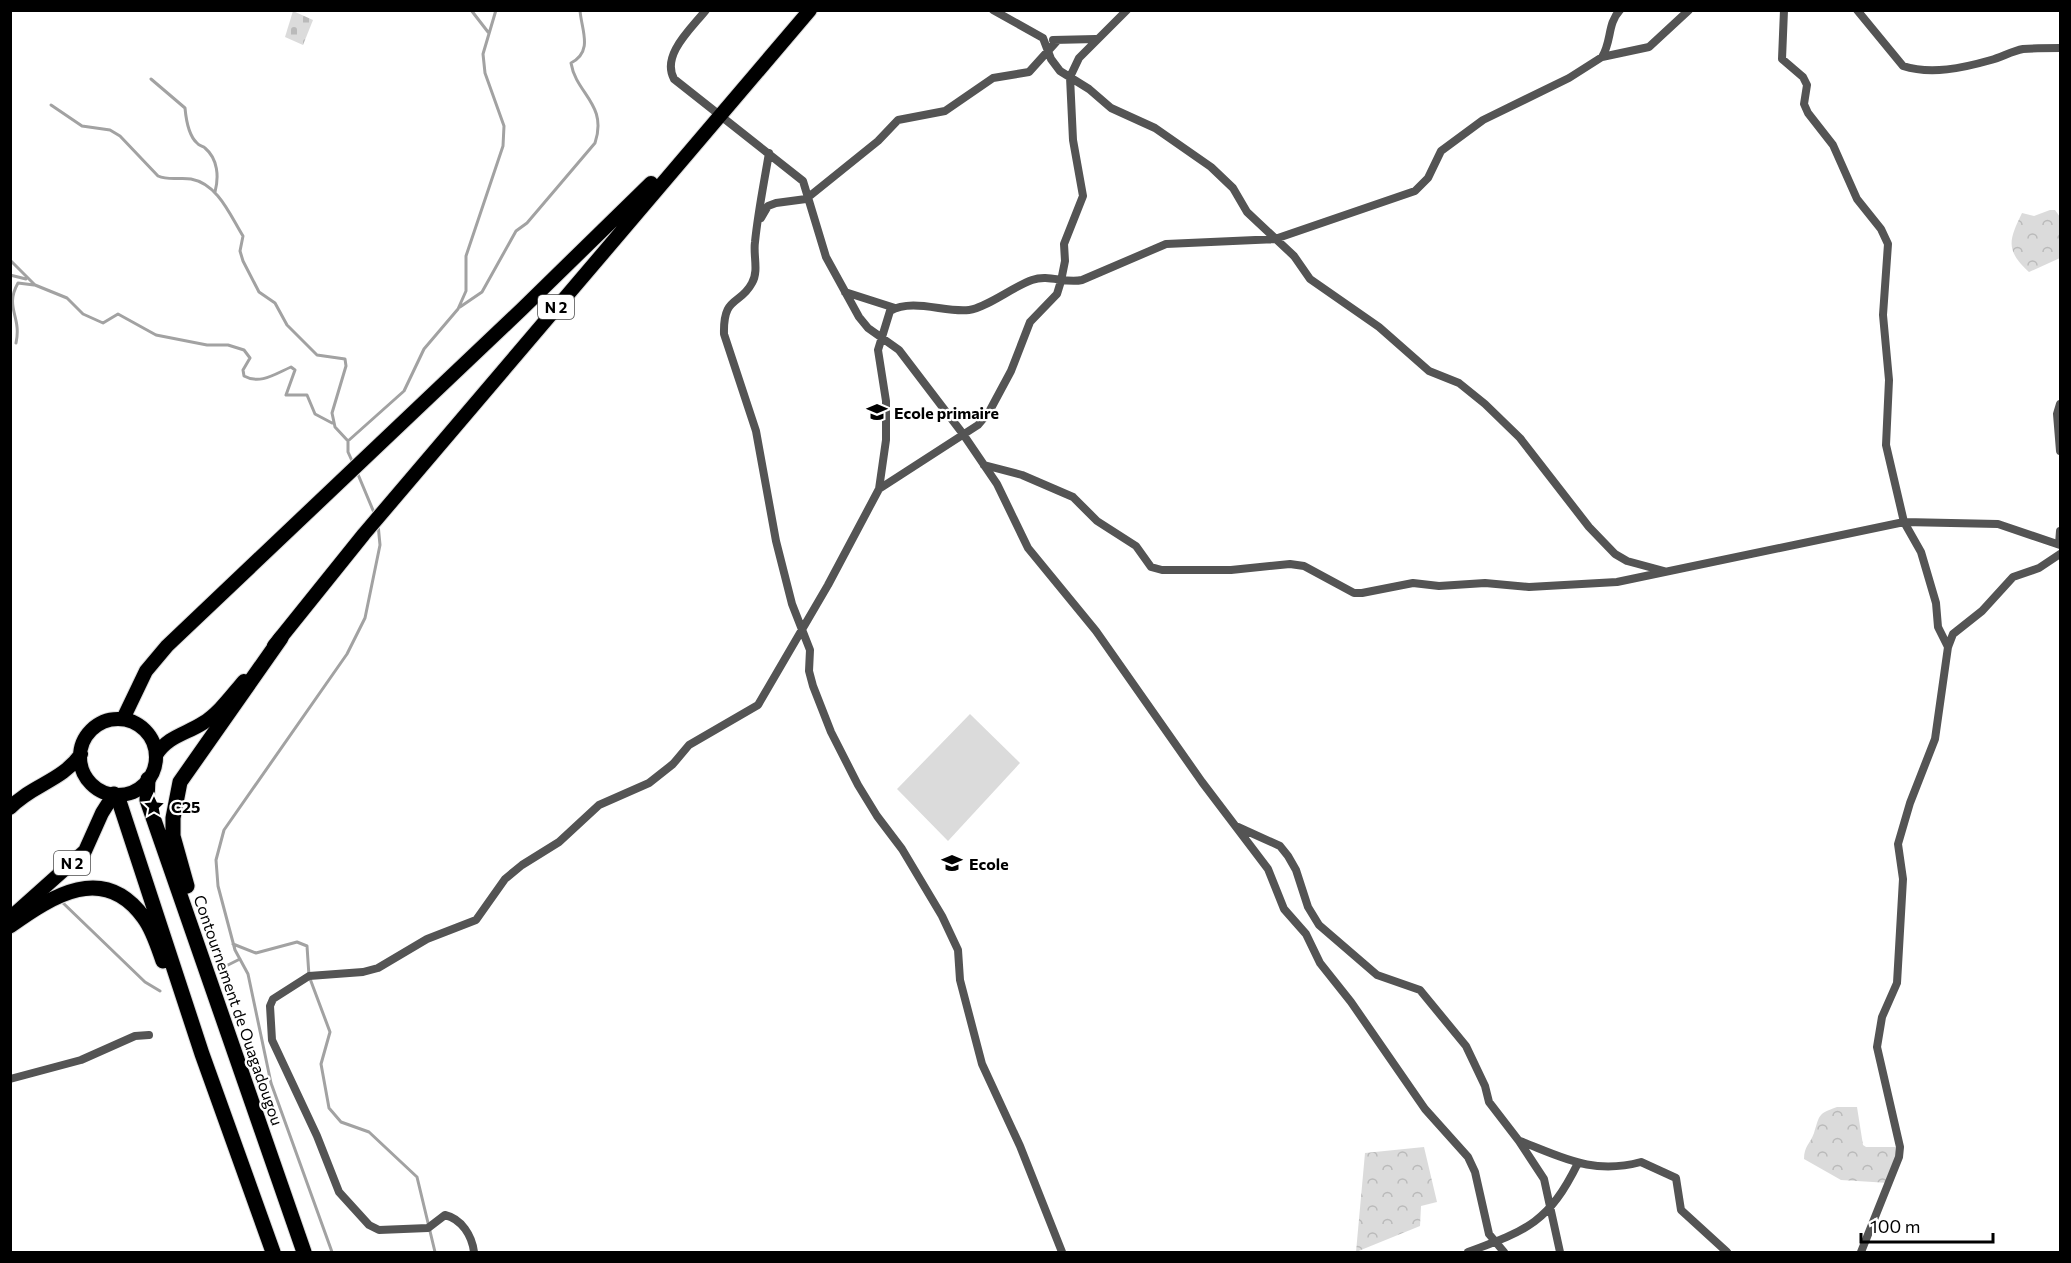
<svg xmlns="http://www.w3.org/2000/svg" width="2071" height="1263" font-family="Commissioner,sans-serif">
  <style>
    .forest { fill: url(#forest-crowns) }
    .cemetery { fill: url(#cemetery-stones) }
    .pitch { fill: #dbdbdb }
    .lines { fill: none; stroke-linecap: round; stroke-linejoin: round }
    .stream { stroke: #a2a2a2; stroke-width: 3 }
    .primary-casing { stroke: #dbdbdb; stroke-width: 16 }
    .highway-casing { stroke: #dbdbdb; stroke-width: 17 }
    .street { stroke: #545454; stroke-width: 8 }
    .primary { stroke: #000; stroke-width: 14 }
    .highway { stroke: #000; stroke-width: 15 }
    .labels { text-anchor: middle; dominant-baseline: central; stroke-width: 4.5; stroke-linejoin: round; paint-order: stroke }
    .shield { fill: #fff; stroke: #4c4c4c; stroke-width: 1.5 }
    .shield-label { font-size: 15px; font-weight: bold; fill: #000 }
    .poi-label { font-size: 16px; font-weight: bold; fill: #000; stroke: #fff; text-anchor: start }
    .street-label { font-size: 16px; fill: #000; stroke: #fff }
  </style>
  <defs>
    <pattern id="forest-crowns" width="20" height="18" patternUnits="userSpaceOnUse" patternTransform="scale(1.5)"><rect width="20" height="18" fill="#dbdbdb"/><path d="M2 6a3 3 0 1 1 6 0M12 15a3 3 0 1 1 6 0" fill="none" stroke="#bababa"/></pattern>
    <pattern id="cemetery-stones" width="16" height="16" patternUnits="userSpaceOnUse" patternTransform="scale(1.5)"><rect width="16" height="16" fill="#dbdbdb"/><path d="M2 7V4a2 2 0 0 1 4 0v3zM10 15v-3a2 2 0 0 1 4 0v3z" fill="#bababa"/></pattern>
  </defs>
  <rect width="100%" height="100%" fill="#fff"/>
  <path class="forest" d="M2050 210H2055L2060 217V258L2029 272C2005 250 2009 240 2022 213L2034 216Z
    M1837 1107H1857L1863 1145 1866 1147H1900L1889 1183 1841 1180 1804 1159C1804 1146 1810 1144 1814 1133 1820 1115 1817 1114 1837 1107Z
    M1424 1147 1437 1202 1421 1206 1420 1226 1356 1252 1365 1153Z"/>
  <path class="cemetery" d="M293 11 313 20 303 45 285 37Z"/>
  <path class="pitch" d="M970 714 1020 763 948 841 897 789Z"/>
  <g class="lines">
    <path class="stream" d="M471 10 488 32
      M151 79 185 108C186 119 188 135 197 143 199 146 203 146 205 148 218 159 219 177 215 192
      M51 105 82 126 110 130 120 136 158 176C169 181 180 177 191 179 218 184 230 215 243 236L240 251 243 261 259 292 275 303 287 325 317 355 345 359 346 366 332 413 335 427 348 441
      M10 260 35 285 67 298 83 314 103 323 118 314 156 335 207 345H228L244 350 250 358 243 370 244 376C260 385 275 374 291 367L295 370 286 395H307L315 414 332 423
      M10 275 26 279
      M460 307 482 292 516 231 527 223 595 143C608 104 576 94 571 63 594 51 581 29 580 10
      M16 343C22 316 4 308 18 283L34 285
      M353 463 348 452V441L404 391 424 349 458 309 466 291V256L503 146 504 126 485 73 483 54 496 10
      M357 472 375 515
      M62 902 145 982 160 991
      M233 944 256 953 297 942 307 946 309 976 330 1032 321 1064 329 1108 341 1122 369 1132 417 1177 435 1252
      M228 965 240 959
      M332 1252 271 1083 248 974 235 950 218 886 216 860 224 830 347 654 365 618 380 545 378 524"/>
    <g class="primary-casing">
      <path id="primary" d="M274 646 364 534 810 10
        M123 719 146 671 167 646 522 309 651 183
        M80 757a38 38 0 1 1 76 0a38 38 0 1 1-76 0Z
        M156 755C168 736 186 734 203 723 219 713 231 696 244 681
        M10 808C33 784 61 782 81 754
        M10 918 85 851 102 813 114 794"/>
    </g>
    <g class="highway-casing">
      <path id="highway" d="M148 779 147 800 304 1252
        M114 794 120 804 202 1054 273 1252
        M187 886 173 836V818L180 782 281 638
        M10 926C52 896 104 862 144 918 153 930 158 947 163 961"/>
    </g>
    <path class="street" d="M706 10C691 29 661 55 674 79L803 181 826 257 859 317 868 328 899 350 963 434 997 484 1028 548 1096 631 1202 782 1268 869 1284 909 1306 934 1320 963 1351 1002 1425 1109 1468 1157 1475 1172 1489 1234 1504 1252
      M993 10 1043 38 1051 59 1060 71 1089 89 1111 108 1155 128 1211 167 1233 188 1247 212 1294 256 1310 279 1379 327 1429 371 1459 383 1485 404 1520 438 1589 527 1615 554 1627 561 1664 571
      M1784 10 1782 59 1803 77 1807 85 1804 104 1808 113 1833 145 1857 199 1881 229 1888 244 1883 315 1889 380 1886 445 1904 522 1921 552 1936 603 1938 627 1948 647
      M1857 10 1903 66C1931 75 1963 68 1991 60 2002 57 2012 51 2023 49 2035 48 2048 48 2060 48
      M1053 40 1096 39
      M1602 57C1612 41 1607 24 1620 10
      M769 153C764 183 758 212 755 242 753 255 759 271 752 283 740 306 723 295 724 334L756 431 776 541 792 604 810 650 809 671 813 686 831 732 858 785 877 816 902 849 942 916 958 950 960 980 982 1064 1020 1146 1062 1252
      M761 218 768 206 776 203 806 199 878 141 898 120 945 111 993 78 1029 72 1057 41
      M845 292 895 308
      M2060 404 2057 414 2060 451
      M984 465 1022 475 1073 497 1097 521 1136 546 1151 567 1162 570H1231L1290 564 1304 566 1354 593H1362L1413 583 1439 586 1485 583 1529 587 1617 582 1904 522 1998 524 2060 545
      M879 489 978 425 989 412 1011 371 1030 322 1057 294 1061 281 1065 261 1064 244 1083 196 1073 140 1070 77 1079 58 1127 10
      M2059 544 2060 531
      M1238 827 1280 846 1288 856 1296 870 1308 907 1319 925 1377 975 1420 990 1466 1046 1485 1086 1489 1102 1519 1141 1544 1179 1560 1252
      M10 1079 81 1060 135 1036 149 1035
      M1520 1141C1564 1158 1593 1175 1641 1162L1676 1178 1681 1210 1727 1252
      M474 1252C472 1236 462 1219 445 1215L428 1228 379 1230 369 1225 339 1192 317 1136 272 1040 270 1006 273 999 309 976 363 972 378 968 427 939 476 920 505 879 522 865 559 842 599 805 649 783 673 764 689 745 758 705 828 585 879 489 886 440V401L878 350 890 311C913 298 945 313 969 310 986 308 1014 286 1032 280 1049 274 1065 284 1082 280L1166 244 1275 239 1415 191 1428 178 1441 151 1483 120 1569 78 1602 57 1649 47 1689 10
      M1468 1252C1528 1230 1549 1222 1578 1163
      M1861 1252 1899 1157 1900 1147 1877 1047 1882 1017 1897 983 1903 879 1898 844 1910 803 1935 739 1948 647 1953 634 1982 611 2013 577 2039 568 2060 554"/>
    <use href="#primary" class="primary"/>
    <use href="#highway" class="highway"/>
  </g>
  <defs>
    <g id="school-bare" transform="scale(1.62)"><path d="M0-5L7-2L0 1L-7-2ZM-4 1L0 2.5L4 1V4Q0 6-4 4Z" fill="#000" stroke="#fff" stroke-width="2.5" paint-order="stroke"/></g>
    <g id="sight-bare" transform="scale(1.62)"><path d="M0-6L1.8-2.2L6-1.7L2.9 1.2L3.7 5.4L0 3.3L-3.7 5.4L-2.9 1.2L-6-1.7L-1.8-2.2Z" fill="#000" stroke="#fff" stroke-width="2.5" paint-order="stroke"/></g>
  </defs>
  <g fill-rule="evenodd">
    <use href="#school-bare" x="877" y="412"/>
    <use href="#sight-bare" x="154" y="806"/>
    <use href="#school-bare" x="952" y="863"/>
  </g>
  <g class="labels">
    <g class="shield">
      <rect x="538" y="295" width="36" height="24" rx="4.5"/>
      <rect x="54" y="851" width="36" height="24" rx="4.5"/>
    </g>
    <g class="shield-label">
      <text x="556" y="307">N 2</text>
      <text x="72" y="863">N 2</text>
    </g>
    <g class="poi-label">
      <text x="894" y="412">Ecole primaire</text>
      <text x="171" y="806">C25</text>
      <text x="969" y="863">Ecole</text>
    </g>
    <g class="street-label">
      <text transform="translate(239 1010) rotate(71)">Contournement de Ouagadougou</text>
    </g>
  </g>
  <rect width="2071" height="1263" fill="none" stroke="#000000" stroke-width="24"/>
  <path d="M1861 1233v9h132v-9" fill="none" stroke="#000000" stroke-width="3"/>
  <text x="1870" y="1233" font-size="18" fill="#000000" stroke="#ffffff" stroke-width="4.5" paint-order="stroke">100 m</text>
</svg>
